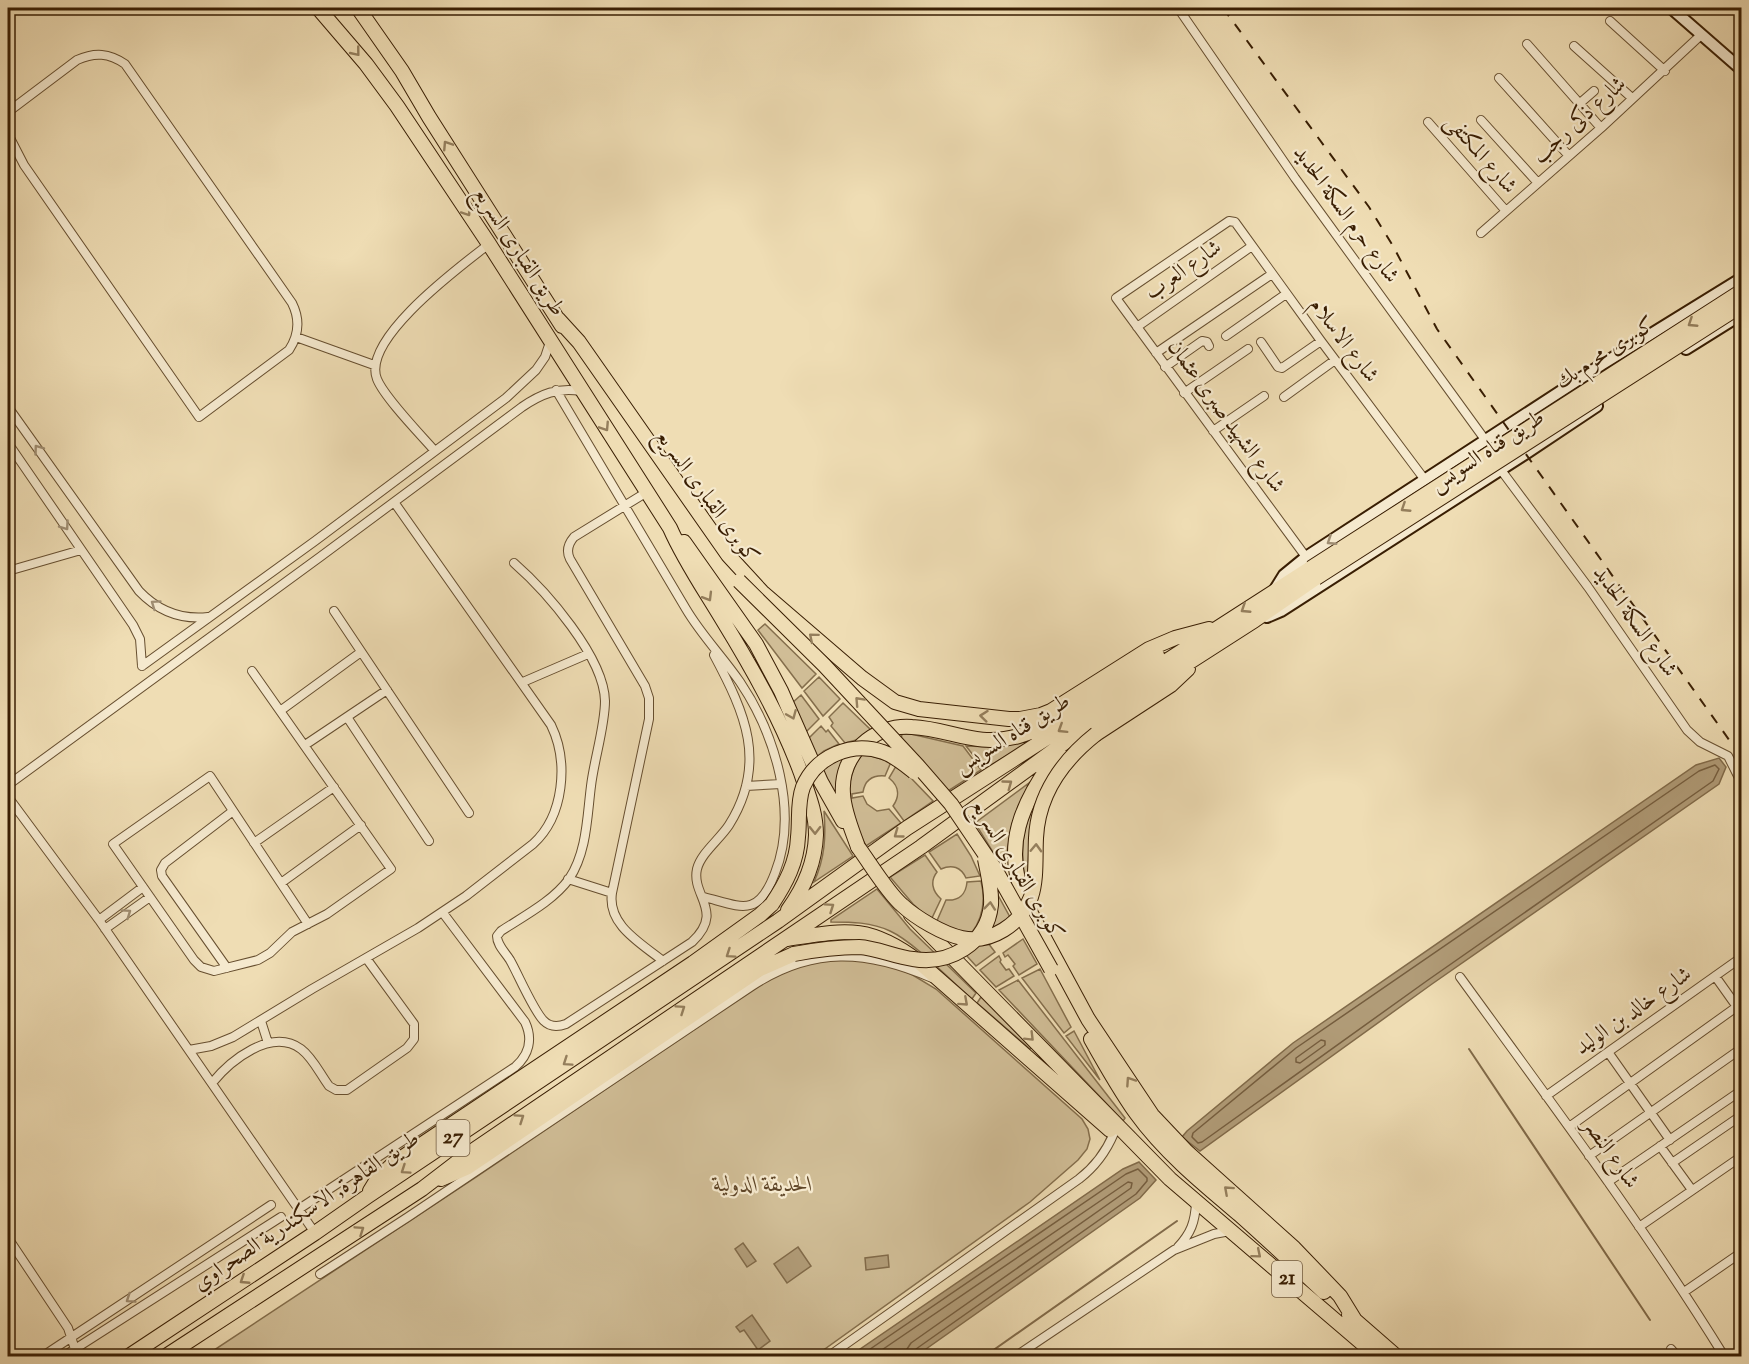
<svg xmlns="http://www.w3.org/2000/svg" width="1749" height="1364" font-family="'Sorts Mill Goudy',Amiri,serif">
  <style>
    .green { fill: #d0bd96; stroke: #846e4c; stroke-width: 1.5 }
    .water { fill: #b19c78; stroke: #816a49; stroke-width: 1.5 }
    .lines { fill: none; stroke-linecap: round; stroke-linejoin: round }
    .shore { stroke: #755d3e; stroke-width: 1.5 }
    .stream { stroke: #816a49; stroke-width: 2 }
    .street-casing { stroke: #664e2f; stroke-width: 10 }
    .secondary-casing { stroke: #391e03; stroke-width: 14 }
    .highway-casing { stroke: #391e03; stroke-width: 16 }
    .street { stroke: #f5e9ce; stroke-width: 8 }
    .secondary { stroke: #f5e9ce; stroke-width: 10 }
    .highway { stroke: #efddb4; stroke-width: 14 }
    .rail { stroke: #391e03; stroke-width: 2; stroke-dasharray: 10 10; stroke-linecap: butt }
    .highway-bridge-casing { stroke: #391e03; stroke-width: 16; stroke-linecap: butt }
    .highway-bridge { stroke: #efddb4; stroke-width: 14 }
    .oneway { stroke: #947e5c }
    .oneway2 { stroke: #a08e73 }
    .labels { text-anchor: middle; dominant-baseline: central; stroke-width: 4.5; stroke-linejoin: round; paint-order: stroke }
    .shield { fill: #f5e9ce; stroke: #715b40; stroke-width: 1.5 }
    .shield-label { font-size: 21px; font-weight: bold; fill: #391e03 }
    .street-label { font-size: 22px; fill: #391e03; stroke: #f5e9ce }
    .park-label { font-size: 22px; font-style: italic; fill: #5f4628; stroke: #f5e9ce }
  </style>
  <rect width="100%" height="100%" fill="#efddb4"/>
  <filter id="stains"><feTurbulence type="fractalNoise" baseFrequency=".00333" numOctaves="4"/><feColorMatrix values="0 0 0 0 .2 0 0 0 0 .09 0 0 0 0 .02 0 0 0 .5 -.17"/></filter>
  <radialGradient id="worn" r=".72"><stop offset=".6" stop-color="#630" stop-opacity="0"/><stop offset="1" stop-color="#630" stop-opacity=".3"/></radialGradient>
  <path class="green" d="M765 624 816 674 802 688 758 630Z
    M819 677 840 699 823 716 804 691Z
    M801 695 819 719 804 734 791 704Z
    M843 703 872 731 860 739 845 743 831 726 833 723 829 717Z
    M821 726 826 732 828 730 839 744 824 751 815 758 807 740Z
    M902 734H911L963 746 981 770 948 791 901 740Z
    M1032 739V741L984 769 966 746 996 747Z
    M862 753 891 762 885 776C873 775 865 780 863 792L852 794V798L863 796 867 804 877 811 889 809 901 823 866 846C849 813 840 787 862 753Z
    M845 756 837 805 819 771Z
    M896 766 910 777 933 801 904 821 893 806C900 796 899 786 889 778Z
    M1029 783 1012 824 1004 870 975 823Z
    M1043 784 1029 847 1027 891C1018 844 1022 827 1043 784Z
    M824 811 853 856 814 882C825 858 826 837 824 811Z
    M957 834 971 856 980 876 966 878C961 867 952 864 941 869L929 852Z
    M925 855 937 872C930 881 932 891 941 899L931 920 913 904 890 877Z
    M981 881C986 901 983 918 971 934L963 933 936 923 946 900C959 901 966 894 967 882Z
    M993 886 1011 919 986 933Z
    M877 889 910 929 976 993 972 999C950 980 914 942 890 931 871 922 851 922 831 922V920Z
    M1023 939 1037 964 1019 975 1013 966 1015 964 1008 955 1005 957 1003 953Z
    M988 943 995 952 976 966 966 955 976 945Z
    M999 956 1001 960 1000 962 1006 970 1009 969 1014 976 996 987 980 970Z
    M838 957 886 964 911 974 936 989 1082 1119 1088 1129 1090 1139 1087 1149 1078 1160 1030 1202 815 1356H205L476 1177 770 978 795 966Z
    M1040 969 1071 1027 1064 1033 1022 978Z
    M1018 980 1125 1118 1123 1121 999 990Z
    M981 997 1032 1047 1030 1049 977 1003Z
    M1074 1031 1100 1080 1066 1036Z"/>
  <path class="water" d="M1719 758 1726 767 1719 784 1432 984 1200 1151 1182 1137 1187 1131 1293 1043 1696 765Z
    M1139 1162 1156 1180 1140 1198 916 1356H850L1123 1169Z
    M743 1243 756 1261 747 1267 735 1249Z
    M798 1247 811 1266 787 1283 774 1264Z
    M888 1255 889 1267 866 1270 865 1258Z
    M752 1315 770 1341 758 1350 744 1330 740 1332 736 1327Z"/>
  <g class="lines">
    <path class="shore" d="M1715 765 1719 769 1713 781 1428 980 1202 1142 1198 1143 1192 1137 1193 1133 1296 1048 1699 771Z
      M1321 1040 1325 1041V1045L1300 1063 1296 1062V1058Z
      M860 1356 1126 1174 1138 1169 1147 1178V1181L1136 1194 916 1349 913 1356
      M873 1356 1128 1182 1132 1183 1131 1188 911 1343 907 1349 905 1356"/>
    <path class="stream" d="M1469 1049 1650 1320
      M985 1356 1177 1221"/>
    <g class="street-casing">
      <path id="street" d="M1178 8 1295 178 1486 441
        M1610 21 1665 71
        M1527 44 1601 128
        M1574 46 1632 98
        M1499 78 1569 156
        M1579 104 1594 91
        M8 112 77 60C95 52 109 53 125 64L292 303C300 319 299 335 289 350L199 417 24 165 8 134
        M1481 120 1538 183
        M1428 122 1506 211
        M1481 233 1601 128 1701 35
        M1137 327 1252 246
        M1226 336 1286 294
        M296 337 374 365
        M1261 342 1278 367 1282 368 1321 341
        M1156 353 1272 274
        M1165 367 1202 341 1207 342 1209 346
        M556 390C600 463 643 536 686 609 702 636 723 657 740 682 775 734 799 812 775 873 758 918 742 907 704 897
        M1184 393 1248 349
        M1284 397 1335 360
        M8 407 139 591C158 611 180 620 208 617
        M1213 431 1264 396
        M8 443 133 625 140 639 142 666
        M434 450C420 434 384 397 377 379 361 339 461 266 489 244
        M1501 470 1588 587 1687 730 1700 742 1728 756 1742 784
        M647 492 574 537C568 544 566 551 570 559L645 686 649 698V719L612 893C607 925 641 943 663 961
        M1306 557 1116 298 1229 221 1235 222 1321 341 1425 480
        M514 563C546 591 604 657 605 701 605 726 594 760 591 786 587 817 587 852 569 879 553 901 524 916 501 931L497 936C497 945 505 952 510 960 518 974 534 1012 544 1021 550 1027 558 1027 566 1024L692 942C725 911 691 896 697 869 701 853 720 839 729 825 768 763 745 713 714 655L716 651
        M8 571 81 550
        M334 611 469 813
        M142 666 315 541 506 398 536 370 545 357 550 342
        M252 671 391 869 327 914 292 932 270 953 258 960 214 971 201 967 194 960 113 844 210 776 308 924
        M523 682 588 654
        M280 711 361 652
        M347 717 429 841
        M305 745 387 690
        M8 785 320 557 522 407C541 394 558 387 581 391
        M746 786 781 784
        M8 797 99 920 315 1233
        M254 843 334 787
        M568 879 612 893
        M281 883 361 825
        M99 920 143 887
        M105 929 150 897
        M227 968 162 876 161 870 165 863 233 811
        M1715 976 1742 1014
        M1460 977C1550 1101 1643 1225 1724 1356
        M261 1021 268 1043
        M189 1050 211 1046 233 1037 312 989 418 928 466 896 533 844C564 816 569 762 551 725L394 502
        M1608 1052 1670 1140
        M212 1083C230 1061 271 1027 301 1049 313 1058 320 1074 329 1086L336 1090H347L407 1048 414 1039V1024L366 958
        M1546 1096 1742 957
        M1569 1127 1742 1003
        M1660 1146 1692 1190
        M1589 1156 1742 1048
        M1672 1163 1742 1115
        M1608 1182 1742 1090
        M299 1209 515 1067C529 1055 533 1039 525 1022L443 913
        M1639 1227 1742 1156
        M8 1238 68 1328 75 1349
        M1178 1247C1191 1233 1195 1222 1196 1203
        M320 1274 408 1217 752 986C813 946 867 950 932 978
        M1684 1292 1742 1252
        M1671 1349 1677 1356
        M43 1356 271 1205
        M64 1356 281 1217
        M829 1356 1079 1179C1096 1166 1106 1152 1114 1133
        M1016 1356 1174 1250 1214 1234 1230 1231"/>
    </g>
    <g class="secondary-casing">
      <path id="secondary" d="M1671 8 1742 70
        M1686 349 1742 314
        M1274 591 1284 575 1306 557 1601 365 1742 278
        M1267 617 1281 611 1525 454 1597 406"/>
    </g>
    <g class="highway-casing">
      <path id="highway" d="M318 8 366 64 397 106 489 244 670 528C684 560 704 589 722 619 752 668 781 719 801 773 808 794 816 812 816 835 815 863 804 888 788 910
        M358 8 402 71 429 117 562 326
        M558 319 579 342 728 555 762 592 862 678 895 702 919 709 1009 719H1020L1041 715 1051 711 1149 649 1175 638 1209 629
        M684 542 756 644 781 691 821 782 843 821
        M1096 734 1171 685 1188 669
        M1059 752C1022 801 999 848 1028 908L1088 1019 1152 1115 1187 1152 1294 1248 1340 1296 1356 1322
        M858 847C852 830 844 812 843 794 840 755 873 724 912 727 952 729 975 748 1019 736 1043 729 1063 715 1084 702 1108 686 1132 671 1157 655
        M911 915 1170 1179 1377 1356
        M787 939C846 930 869 924 919 962L1110 1130
        M1091 1039C1105 1064 1119 1089 1136 1113 1164 1152 1203 1184 1240 1215 1268 1240 1296 1266 1324 1292
        M441 1179 468 1167 760 969 794 954
        M370 1191 378 1178 394 1163 693 963 760 915 772 904
        M1349 1315 1396 1356
        M129 1356 315 1233 368 1196 778 921 907 828 1311 568
        M166 1356 422 1189 465 1156 921 847 1068 740 1255 620 1316 578"/>
    </g>
    <use href="#street" class="street"/>
    <use href="#secondary" class="secondary"/>
    <use href="#highway" class="highway"/>
    <path class="rail" d="M1223 8 1369 207 1393 246 1437 329 1742 758"/>
    <g class="highway-bridge-casing">
      <path id="highway-bridge" d="M1311 568 1742 291
        M1316 578 1742 305
        M739 581 824 665 918 766 951 804 995 869 1051 969
        M858 847C870 863 887 892 902 905 916 918 943 934 962 938 991 944 1021 924 1031 897 1037 879 1035 857 1036 838 1038 795 1063 760 1096 734
        M772 904C786 883 797 862 798 837 800 820 797 803 803 787 816 756 852 741 883 752 895 756 904 764 914 772
        M794 954C815 950 837 947 859 947 877 948 895 957 913 959 949 965 987 944 991 905 992 889 988 875 985 859"/>
    </g>
    <use href="#highway-bridge" class="highway-bridge"/>
  </g>
  <defs><path id="oneway-chevron" d="M-2-3.5L2.5 0L-2 3.5" fill="none" stroke-width="1.6" stroke-linecap="round" stroke-linejoin="round" transform="scale(1.5)"/></defs>
  <g class="oneway">
    <use href="#oneway-chevron" transform="translate(356 52) rotate(51)"/>
    <use href="#oneway-chevron" transform="translate(447 145) rotate(-123)"/>
    <use href="#oneway-chevron" transform="translate(467 212) rotate(56)"/>
    <use href="#oneway-chevron" transform="translate(1692 323) rotate(147)"/>
    <use href="#oneway-chevron" transform="translate(605 427) rotate(57)"/>
    <use href="#oneway-chevron" transform="translate(1405 508) rotate(147)"/>
    <use href="#oneway-chevron" transform="translate(708 597) rotate(59)"/>
    <use href="#oneway-chevron" transform="translate(1245 609) rotate(147)"/>
    <use href="#oneway-chevron" transform="translate(813 637) rotate(-140)"/>
    <use href="#oneway-chevron" transform="translate(859 701) rotate(-133)"/>
    <use href="#oneway-chevron" transform="translate(792 715) rotate(67)"/>
    <use href="#oneway-chevron" transform="translate(984 716) rotate(-174)"/>
    <use href="#oneway-chevron" transform="translate(1062 729) rotate(148)"/>
    <use href="#oneway-chevron" transform="translate(1008 784) rotate(-36)"/>
    <use href="#oneway-chevron" transform="translate(815 830) rotate(89)"/>
    <use href="#oneway-chevron" transform="translate(898 834) rotate(144)"/>
    <use href="#oneway-chevron" transform="translate(1036 848) rotate(-88)"/>
    <use href="#oneway-chevron" transform="translate(990 906) rotate(-84)"/>
    <use href="#oneway-chevron" transform="translate(830 907) rotate(-34)"/>
    <use href="#oneway-chevron" transform="translate(730 954) rotate(146)"/>
    <use href="#oneway-chevron" transform="translate(964 1002) rotate(42)"/>
    <use href="#oneway-chevron" transform="translate(681 1009) rotate(-34)"/>
    <use href="#oneway-chevron" transform="translate(1030 1037) rotate(45)"/>
    <use href="#oneway-chevron" transform="translate(567 1062) rotate(146)"/>
    <use href="#oneway-chevron" transform="translate(1130 1081) rotate(-124)"/>
    <use href="#oneway-chevron" transform="translate(520 1118) rotate(-34)"/>
    <use href="#oneway-chevron" transform="translate(405 1170) rotate(146)"/>
    <use href="#oneway-chevron" transform="translate(1228 1190) rotate(-138)"/>
    <use href="#oneway-chevron" transform="translate(360 1230) rotate(-34)"/>
    <use href="#oneway-chevron" transform="translate(1257 1254) rotate(40)"/>
    <use href="#oneway-chevron" transform="translate(244 1280) rotate(147)"/>
  </g>
  <g class="oneway2">
    <use href="#oneway-chevron" transform="translate(38 449) rotate(-126)"/>
    <use href="#oneway-chevron" transform="translate(65 526) rotate(55)"/>
    <use href="#oneway-chevron" transform="translate(1331 541) rotate(147)"/>
    <use href="#oneway-chevron" transform="translate(155 604) rotate(-145)"/>
    <use href="#oneway-chevron" transform="translate(127 913) rotate(-35)"/>
    <use href="#oneway-chevron" transform="translate(130 1299) rotate(146)"/>
  </g>
  <g class="labels">
    <g class="shield">
      <rect x="436.5" y="1120" width="33" height="36" rx="4.5"/>
      <rect x="1272" y="1261" width="30" height="36" rx="4.5"/>
    </g>
    <g class="shield-label">
      <text x="453" y="1138">27</text>
      <text x="1287" y="1279">21</text>
    </g>
    <g class="street-label">
      <text transform="translate(1580 121) rotate(-42)">شارع ذكى رجب</text>
      <text transform="translate(1480 155) rotate(49)">شارع المكتفى</text>
      <text transform="translate(1345 215) rotate(54)">شارع حرم السكة الحديد</text>
      <text transform="translate(518 252) rotate(57)">طريق القبارى السريع</text>
      <text transform="translate(1184 271) rotate(-35)">شارع العرب</text>
      <text transform="translate(1343 341) rotate(53)">شارع الاسلام</text>
      <text transform="translate(1606 354) rotate(-33)">كوبرى محرم بك</text>
      <text transform="translate(1225 417) rotate(54)">شارع الشهيد صبرى عثمان</text>
      <text transform="translate(1488 452) rotate(-33)">طريق قناه السويس</text>
      <text transform="translate(706 497) rotate(54)">كوبرى القبارى السريع</text>
      <text transform="translate(1634 622) rotate(55)">شارع السكة الحديد</text>
      <text transform="translate(1013 735) rotate(-32)">طريق قناه السويس</text>
      <text transform="translate(1016 870) rotate(59)">كوبرى القبارى السريع</text>
      <text transform="translate(1634 1012) rotate(-35)">شارع خالد بن الوليد</text>
      <text transform="translate(1610 1154) rotate(55)">شارع النصر</text>
      <text transform="translate(307 1212) rotate(-34)">طريق القاهرة, الاسكندرية الصحراوي</text>
    </g>
    <g class="park-label">
      <text x="763" y="1186">الحديقة الدولية</text>
    </g>
  </g>
  <rect width="1749" height="1364" fill="none" stroke="#efddb4" stroke-width="30"/>
  <rect x="9" y="9" width="1731" height="1346" fill="none" stroke="#391e03" stroke-width="3"/>
  <rect x="15" y="15" width="1719" height="1334" fill="none" stroke="#391e03" stroke-width="1.5"/>
  <rect width="100%" height="100%" filter="url(#stains)"/>
  <rect width="100%" height="100%" fill="url(#worn)"/>
</svg>
